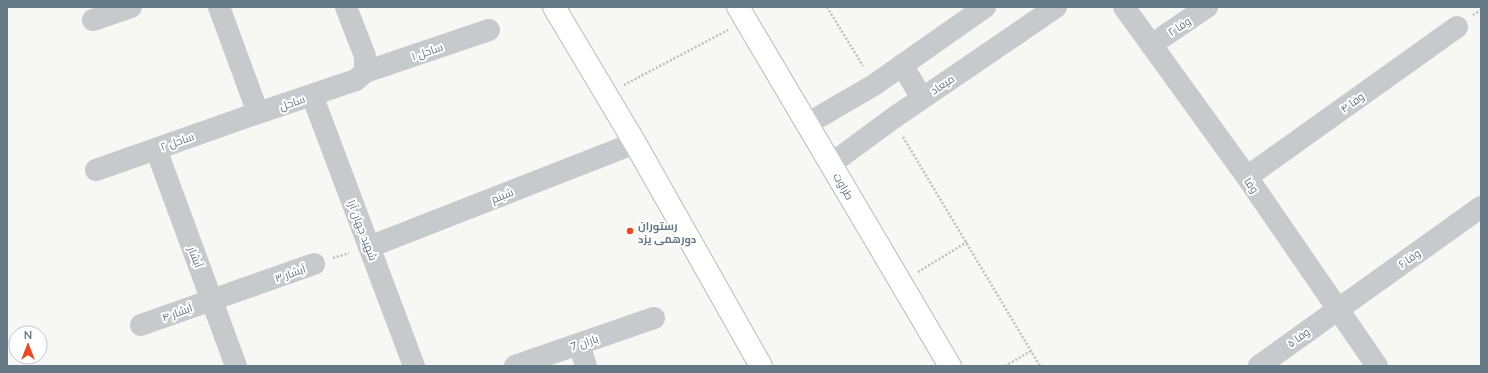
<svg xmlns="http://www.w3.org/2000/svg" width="1488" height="373" font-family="Lato,Cairo,sans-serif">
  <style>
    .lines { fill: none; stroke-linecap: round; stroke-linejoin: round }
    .major-casing { stroke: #b7bcbf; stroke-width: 24 }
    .path { stroke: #bdc0c2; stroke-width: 2.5; stroke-dasharray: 2 2; stroke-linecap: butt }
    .minor { stroke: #c6cacd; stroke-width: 22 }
    .major { stroke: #fff; stroke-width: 22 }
    .poi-dot { fill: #ef461b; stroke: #fff; stroke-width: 1.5 }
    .labels { text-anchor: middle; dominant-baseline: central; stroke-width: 4; stroke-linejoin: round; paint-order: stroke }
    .street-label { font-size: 11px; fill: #647886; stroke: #fff }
    .poi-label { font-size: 11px; font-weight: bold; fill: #647886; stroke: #fff; text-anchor: start }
  </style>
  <rect width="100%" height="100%" fill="#f7f7f3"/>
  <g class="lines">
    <g class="major-casing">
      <path id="major" d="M554 7 635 143 761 366
        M738 7 950 366"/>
    </g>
    <path class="path" d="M827 7 863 66
      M1473 15 1481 10
      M624 85 728 30
      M903 137 1040 366
      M333 258 349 253
      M918 272 967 242
      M1005 366 1031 351"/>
    <path class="minor" d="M219 7 258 113 356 80 365 72V56L346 7
      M1124 7 1247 177 1377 366
      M93 20 131 7
      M1151 45 1207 7
      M902 65 922 98
      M365 72 489 30
      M312 95 414 366
      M807 124 874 85 985 7
      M156 149 236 366
      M831 164 892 119 1056 7
      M96 170 258 113
      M1247 177 1457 27
      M369 247 635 143
      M141 325 314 264
      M579 344 586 366
      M515 366 654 318
      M1259 366 1481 207"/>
    <use href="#major" class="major"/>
  </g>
  <circle class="poi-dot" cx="630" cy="231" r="4"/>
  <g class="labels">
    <g class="street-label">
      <text transform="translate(1179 26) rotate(-34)">وفا ۲</text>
      <text transform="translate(427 51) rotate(-19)">ساحل ۱</text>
      <text transform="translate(942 84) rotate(-34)">میعاد</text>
      <text transform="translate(292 102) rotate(-19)">ساحل</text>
      <text transform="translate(1352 102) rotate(-36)">وفا ۴</text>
      <text transform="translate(177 141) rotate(-19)">ساحل ۲</text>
      <text transform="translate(1252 185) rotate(55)">وفا</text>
      <text transform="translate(844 186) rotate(60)">طراوت</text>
      <text transform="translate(502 195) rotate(-21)">شبنم</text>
      <text transform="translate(363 230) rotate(69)">شهید جهان آرا</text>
      <text transform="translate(196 257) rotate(70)">آبشار</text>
      <text transform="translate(1409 258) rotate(-35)">وفا ۶</text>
      <text transform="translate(290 273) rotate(-19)">آبشار ۳</text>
      <text transform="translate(177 312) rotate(-20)">آبشار ۴</text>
      <text transform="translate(1298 337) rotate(-36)">وفا ۵</text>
      <text transform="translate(584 342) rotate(-19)">باران 7</text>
    </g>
    <g class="poi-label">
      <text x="638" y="225">رستوران<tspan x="638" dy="13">دورهمی یزد</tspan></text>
    </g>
  </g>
  <rect width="1488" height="373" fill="none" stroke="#647886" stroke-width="16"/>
  <g transform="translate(28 345)"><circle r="19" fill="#ffffff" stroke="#c1c9cf"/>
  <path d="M0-3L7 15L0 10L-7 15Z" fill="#ef461b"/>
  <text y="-6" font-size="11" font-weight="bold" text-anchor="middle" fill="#647886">N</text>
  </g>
</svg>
